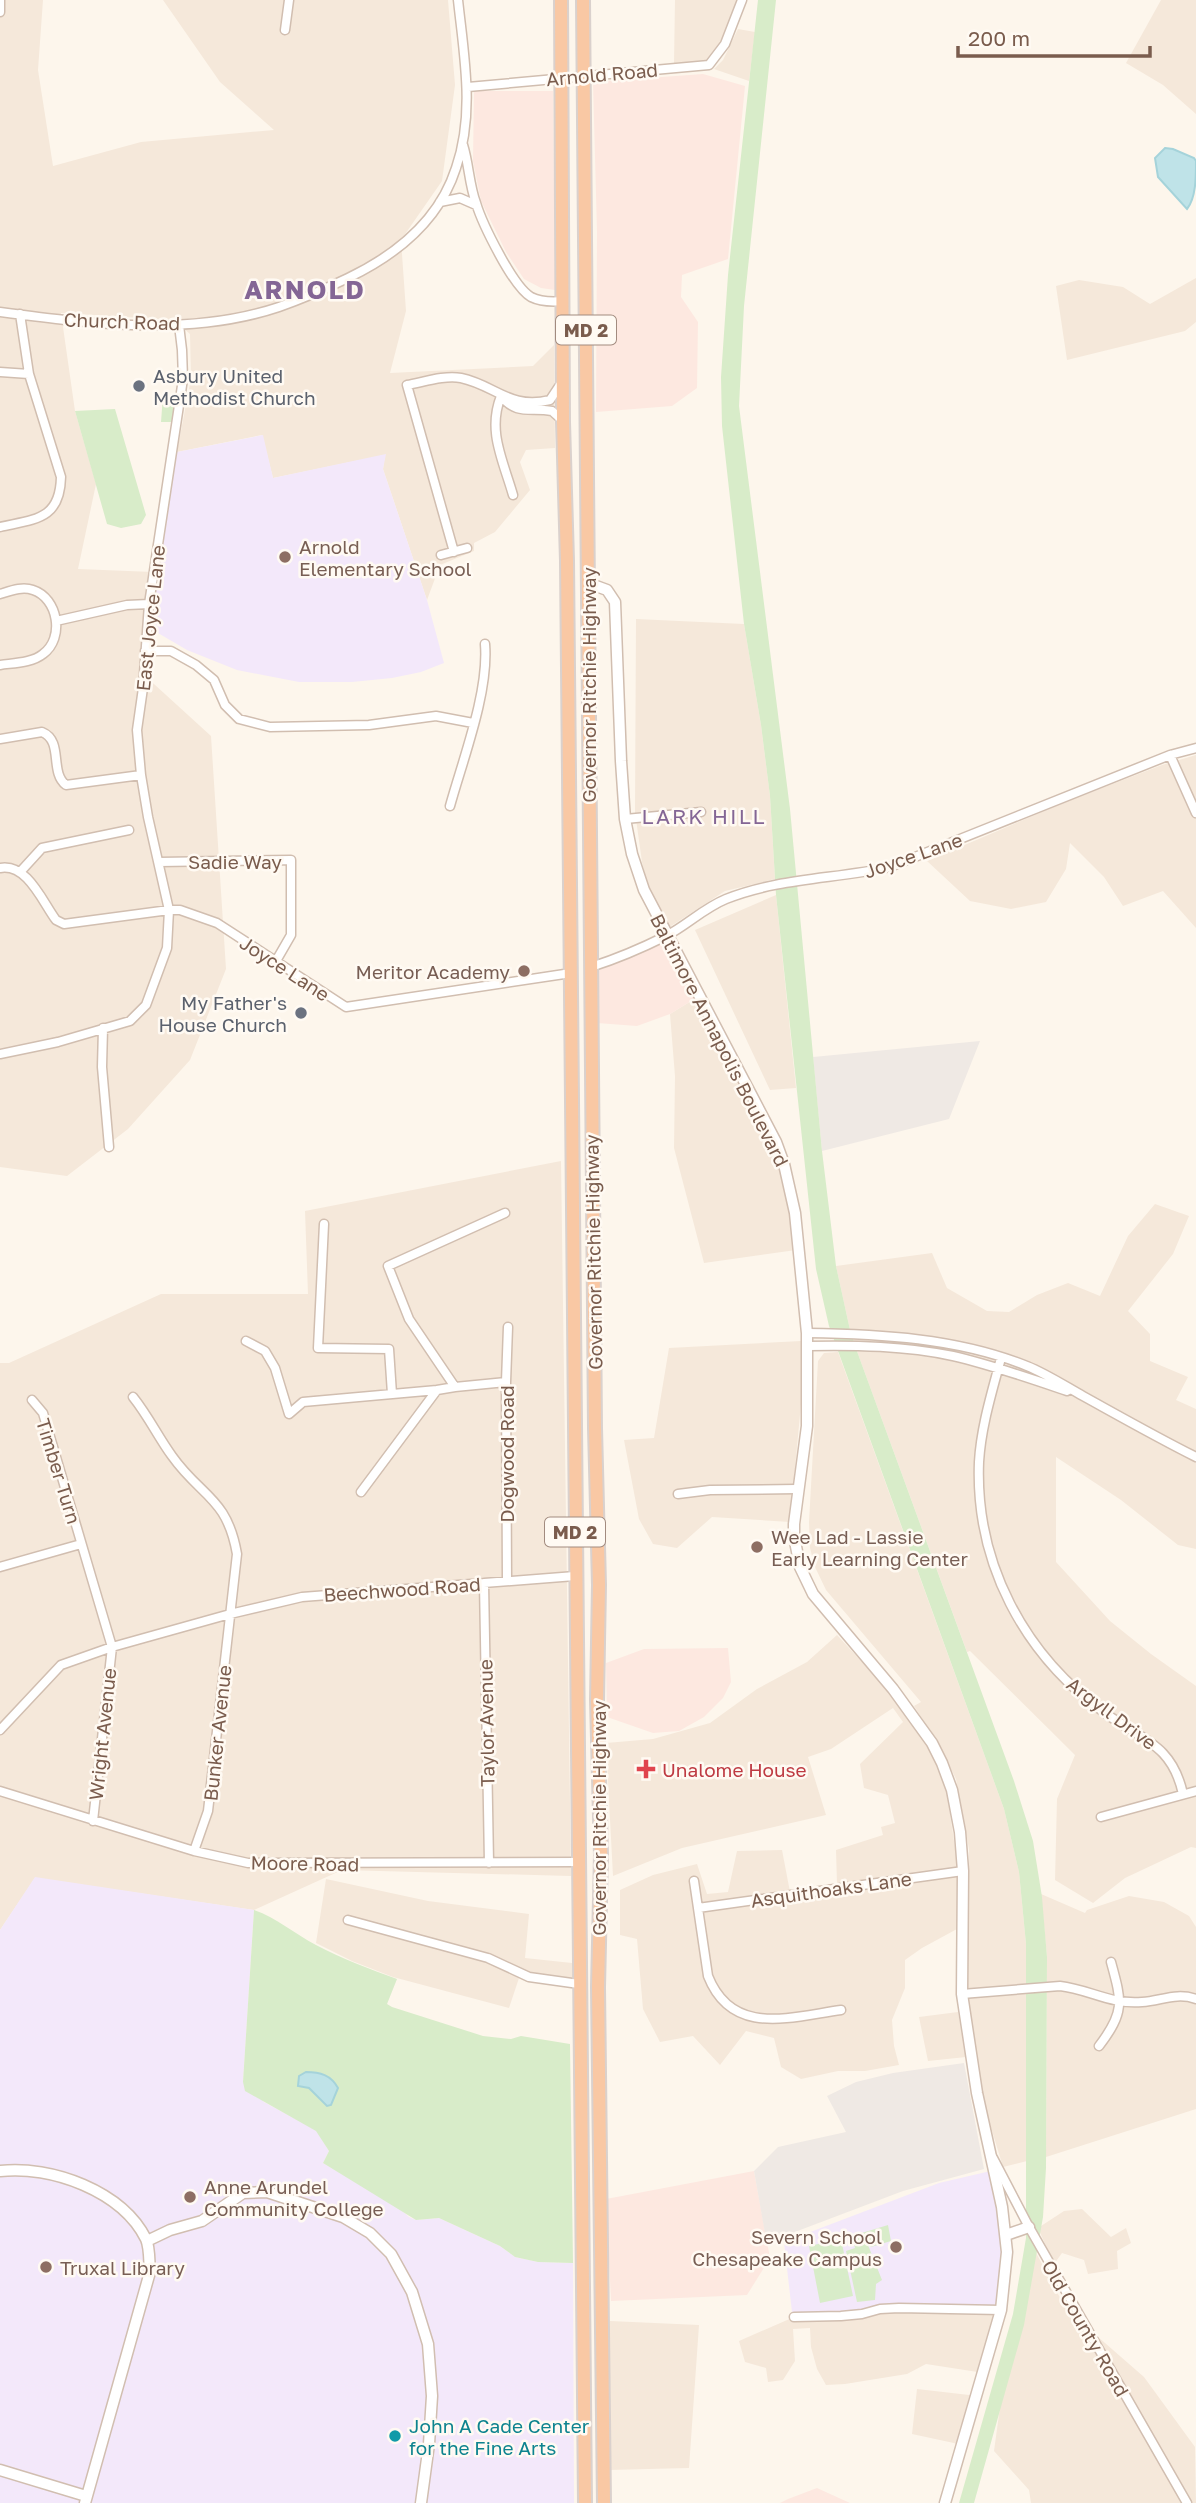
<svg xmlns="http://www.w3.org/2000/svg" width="1196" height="2503" font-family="'Golos Text',sans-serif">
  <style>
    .residential { fill: #f5e8da }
    .commercial { fill: #fde8e0 }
    .industrial { fill: #efe9e4 }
    .education { fill: #f3e8fa }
    .green { fill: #d8ecc9 }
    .water { fill: #bfe3e8; stroke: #a5d3da; stroke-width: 2 }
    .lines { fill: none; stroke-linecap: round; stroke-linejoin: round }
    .minor-casing { stroke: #d1beb0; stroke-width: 11 }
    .tertiary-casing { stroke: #d1beb0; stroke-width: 13 }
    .trunk-casing { stroke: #dad1cd; stroke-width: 16 }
    .minor { stroke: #fff; stroke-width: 8 }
    .tertiary { stroke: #fff; stroke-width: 10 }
    .trunk { stroke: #f9c8a4; stroke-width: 12 }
    .worship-dot { fill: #6b7280; stroke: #fffaf3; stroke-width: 2.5 }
    .education-dot { fill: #8d6e63; stroke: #fffaf3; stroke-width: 2.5 }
    .health-dot { fill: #e0444e; stroke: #fffaf3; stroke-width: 2.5 }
    .culture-dot { fill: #0f9aa8; stroke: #fffaf3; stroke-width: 2.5 }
    .labels { text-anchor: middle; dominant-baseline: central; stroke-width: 5; stroke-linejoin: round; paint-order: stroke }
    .shield { fill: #fffaf3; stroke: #a28b7f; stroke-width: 2 }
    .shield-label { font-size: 18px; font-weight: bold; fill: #7a5c4d }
    .street-label { font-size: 19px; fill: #7a5c4d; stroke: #fffaf3 }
    .worship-label { font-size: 19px; fill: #5b616d; stroke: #fffaf3; text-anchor: start }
    .education-label { font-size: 19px; fill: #785e54; stroke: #fffaf3; text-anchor: start }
    .health-label { font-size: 19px; fill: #be3a42; stroke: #fffaf3; text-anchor: start }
    .culture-label { font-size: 19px; fill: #0d838f; stroke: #fffaf3; text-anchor: start }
    .neighbourhood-label { font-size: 21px; letter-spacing: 2px; fill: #846695; stroke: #fffaf3 }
    .district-label { font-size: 26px; font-weight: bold; letter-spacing: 2px; fill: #846695; stroke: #fffaf3 }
  </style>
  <rect width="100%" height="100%" fill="#fdf6ec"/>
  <path class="residential" d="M0 0H43L38 70 53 166 141 142 274 130 220 82 163 0H448L455 85 442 181 401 240 406 311 390 373 533 366 554 345 555 448 526 450 520 462 530 490 495 532 474 543V551L440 565 427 600 383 469 385 455 273 478 262 435 177 452 191 378 190 334 174 320 61 313 75 411 96 484 78 569 153 572 143 674 211 736 226 969 190 1060 128 1129 67 1176 0 1167Z
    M675 0H738L721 44 712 57 704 61 674 63Z
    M1161 0H1196V114L1163 85 1126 63Z
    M738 29 755 32 749 81 714 69 723 60Z
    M1196 278V322L1185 331 1067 360 1056 286 1079 280 1123 287 1150 304Z
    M636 619 744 624 761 725 770 796 775 879 725 891 668 928 649 891 642 862 635 812Z
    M1196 755V928L1163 891 1123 906 1104 877 1070 843 1066 869 1046 902 1011 909 970 901 927 861 1063 803 1162 765Z
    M776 895 796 1088 770 1090 695 930Z
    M696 998 768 1135 784 1174 791 1208 796 1250 704 1263 674 1148 675 1076 670 1014Z
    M561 1161 571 1876 342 1870 254 1910 35 1878 0 1930V1363H9L161 1294H308L305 1211Z
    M1155 1204 1189 1216 1173 1254 1128 1311 1150 1334V1361L1188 1377 1176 1400 1196 1409V1549L1178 1545 1121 1500 1056 1457V1562L1110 1621 1151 1654 1196 1686V1848L1191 1847 1125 1878 1093 1903 1055 1880 1057 1799 1075 1755 970 1651 967 1652 858 1354 850 1330 836 1266 932 1253 947 1288 987 1311 1009 1312 1037 1295 1068 1283 1100 1296 1128 1236Z
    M801 1341 802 1393 790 1522 712 1517 677 1548 653 1544 639 1519 624 1440 654 1438 669 1348Z
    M838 1352 1004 1809 1019 1872 1026 1944 1027 2161 1003 2167 981 2094 967 2007 969 1849 956 1779 939 1745 914 1706 921 1702 826 1590 815 1567 810 1548 809 1522 818 1361 824 1353Z
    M837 1635 899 1702 933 1753 946 1786 957 1862V1929L922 1948 905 1960V1988L892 2020 894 2046 899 2065 865 2071H838L801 2079 781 2067 774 2038 746 2031 720 2065 693 2036 660 2042 643 2009 637 1939 620 1935V1890L653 1875 697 1864 707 1894 728 1892 737 1851 782 1850 790 1892 837 1884 836 1850 883 1835 881 1827 895 1823 888 1795 864 1788 860 1764 903 1722 893 1708 831 1749 808 1757 826 1815 682 1848 613 1876 606 1743 653 1739 710 1723 757 1689 807 1662Z
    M326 1879 428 1901 529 1914 525 1958 572 1963 573 1980 520 1975 509 2008 393 1977 352 1961 316 1943Z
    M1041 1894 1085 1913 1087 1910 1129 1896 1164 1902 1189 1916 1196 1927V2109L1046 2157 1047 1957Z
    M958 2012 966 2057 928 2061 919 2017Z
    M1082 2209 1111 2237 1126 2228 1131 2243 1117 2251 1118 2269 1088 2274 1084 2260 1062 2253 1054 2264 1038 2228 1064 2211Z
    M1034 2249 1066 2309 1144 2377 1195 2447 1196 2503H1031L1029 2490 994 2451 1001 2400Z
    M880 2309 1001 2310 984 2373 926 2364 907 2374 845 2384 826 2385 817 2369 811 2347 810 2328 793 2329 795 2361 783 2380 768 2382 766 2368 745 2362 739 2341 794 2317Z
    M610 2321 699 2325 689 2468 608 2470Z
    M917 2389 978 2396 963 2445 912 2434Z"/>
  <path class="commercial" d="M703 74 745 86 728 259 682 275 681 297 698 322 697 388 672 406 596 412 597 232 593 82Z
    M474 91H553L555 290 541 288 524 279 506 252 481 201 473 161Z
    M664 941 696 998 670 1014 637 1026 597 1023V971Z
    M728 1648 731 1682 723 1698 704 1717 679 1731 653 1733 607 1717 606 1663 644 1649Z
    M754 2171 770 2258 747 2295 611 2301 606 2199Z
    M817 2488 850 2503H780L788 2499Z"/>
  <path class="industrial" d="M980 1041 949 1119 822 1151 813 1057Z
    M964 2063 984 2169 903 2191 787 2235 766 2239 754 2171 778 2147 846 2132 827 2096 856 2082 893 2073Z"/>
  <path class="education" d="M263 435 273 478 386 454 383 469 427 600 444 663 421 672 392 678 352 682H299L237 670 187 650 146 626 177 452Z
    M35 1877 254 1910 243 2082 264 2102 316 2130 329 2151 323 2163 397 2206 409 2217 416 2220 439 2218 500 2246 515 2257 538 2262 573 2263 574 2503H0V1930Z
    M995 2170 1006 2232 1001 2310 899 2308 861 2314 792 2312 784 2242 939 2183Z"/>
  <path class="green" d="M758 0H776L744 306 739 406 790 809 822 1151 836 1266 850 1330 858 1354 1014 1781 1033 1841 1042 1897 1047 1957 1046 2168 1043 2217 1024 2325 974 2503H959L1013 2314 1026 2238V1944L1019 1872 1004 1809 829 1326 816 1269 776 895 770 796 761 725 744 624 722 426 721 377 728 275Z
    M175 394 172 422H161L163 395Z
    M115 409 146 515 141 524 121 528 107 524 75 411Z
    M254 1910C277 1918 295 1934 316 1945 342 1959 370 1969 397 1979L387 2004 392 2007 483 2036 511 2039 521 2036 570 2044 573 2263 538 2262 515 2257 500 2246 439 2218 416 2220 323 2163 329 2151 316 2131 245 2091 243 2082Z
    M888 2225 891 2241 871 2247 868 2245 882 2280 876 2284 875 2300 857 2302 846 2251 855 2248 852 2236Z
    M841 2239 853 2296 820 2303 809 2246Z"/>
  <path class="water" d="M1165 148 1173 149 1194 158 1196 161C1196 177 1196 198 1187 209L1158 177 1155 158Z
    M306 2072C320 2072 331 2075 338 2088L331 2105 327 2106 309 2088 298 2086 299 2076Z"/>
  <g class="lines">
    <g class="minor-casing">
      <path id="minor" d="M0 12V0
        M285 30 289 0
        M468 87 709 65 725 44 742 0
        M463 145C469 164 469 184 476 203 482 223 513 287 531 297 541 302 552 302 563 301
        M440 202 460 198 476 205
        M0 312C91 324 190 337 279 307 302 299 325 289 348 278 396 255 439 221 456 168 475 113 464 56 458 0
        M0 372 29 374
        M501 396C487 431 503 460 513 495
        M501 396C517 416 530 407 552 411L562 420
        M0 527C35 519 60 520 61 477L29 374 20 314
        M454 552 407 385C424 382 444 375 461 378 495 385 510 410 550 400L562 382
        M441 555 467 548
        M0 594C10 591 22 586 33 590 58 598 65 638 43 654 32 663 13 663 0 665
        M56 621 127 605 149 604
        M145 651H171L196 665 214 680 225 705 239 719 270 727 369 725 436 716 473 723
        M0 739 42 732C64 741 49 772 66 785L141 775
        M1170 755 1196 813
        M450 806C463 759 489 692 485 644
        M625 819 701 812
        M159 862 291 860V935L276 961
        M0 868C27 863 42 901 56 920L64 924 169 910H180L217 923 346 1007 571 973
        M21 871 42 848 129 830
        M591 967C616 959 642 948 666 936 687 925 704 908 726 899 778 878 836 879 890 867L1170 755 1196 748
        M103 1028 102 1067 109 1147
        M0 1054 58 1042 130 1021 146 1005 167 948 169 910 148 817 141 775 137 730 143 688 149 604 183 379 182 350 179 325
        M505 1213 388 1266 409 1319 455 1387 506 1382
        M324 1224 318 1348 389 1349 392 1394
        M807 1333C880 1334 958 1338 1027 1366 1047 1374 1065 1386 1083 1396 1121 1417 1158 1438 1196 1457
        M246 1341 265 1351 275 1368 289 1414 303 1402 437 1390
        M807 1346C856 1345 905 1346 953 1356 992 1365 1029 1378 1067 1391
        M1001 1358C992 1392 981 1427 979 1462 975 1563 1024 1655 1105 1713 1142 1740 1172 1744 1183 1794
        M133 1397C149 1417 158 1437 172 1456 201 1497 227 1497 237 1554L208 1811 194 1851
        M32 1400 43 1413 112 1647 93 1821
        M361 1492 437 1390 455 1387
        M678 1494 710 1490 797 1489
        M0 1567 81 1544
        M507 1581 506 1382 508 1327
        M484 1583 489 1863
        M0 1730 61 1665 112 1647 230 1614 302 1597 575 1576
        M0 1791 194 1851 248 1863 579 1862
        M1101 1817 1196 1791
        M694 1881 708 1976C732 2037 790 2017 841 2010
        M698 1908 963 1871
        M348 1920 488 1958 529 1977 579 1984
        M962 1994 1060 1986C1088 1989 1112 2005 1142 2002 1161 2001 1176 1992 1196 1999
        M1099 2046C1125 2012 1122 2002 1111 1962
        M993 2158 1029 2227 1187 2503
        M794 2317 841 2316 862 2314 880 2309 899 2308 1001 2310"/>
    </g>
    <g class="tertiary-casing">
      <path id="tertiary" d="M588 583 607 590 615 602 621 761 625 819 632 854 644 890 776 1142 784 1164 795 1213 807 1333V1426L794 1524V1536L800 1567 813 1594 893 1689 932 1743 942 1763 952 1790 960 1832 963 1871 962 1994 977 2093 1002 2207 1007 2252 1001 2310 945 2503
        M0 2171C51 2165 122 2191 146 2239 150 2248 149 2262 150 2272L85 2503
        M1006 2235 1029 2227
        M147 2241 170 2230 202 2221 243 2193 267 2192 343 2217 370 2233 391 2254 412 2292 428 2344 432 2396 429 2444 421 2503
        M0 2470 86 2496"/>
    </g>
    <g class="trunk-casing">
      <path id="trunk" d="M561 0 563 422 567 561 585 2503
        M583 0 595 1428 599 1585 597 1700 601 1855 598 1987 604 2503"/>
    </g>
    <use href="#minor" class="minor"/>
    <use href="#tertiary" class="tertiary"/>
    <use href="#trunk" class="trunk"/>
  </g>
  <g class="worship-dot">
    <circle cx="139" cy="386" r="7"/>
    <circle cx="301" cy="1013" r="7"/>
  </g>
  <g class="education-dot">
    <circle cx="285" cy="557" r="7"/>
    <circle cx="524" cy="971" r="7"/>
    <circle cx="757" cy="1547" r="7"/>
    <circle cx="190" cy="2197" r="7"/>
    <circle cx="896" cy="2247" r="7"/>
    <circle cx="46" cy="2267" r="7"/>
  </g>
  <path class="health-dot" d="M642.5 1758.5h7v7h7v7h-7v7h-7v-7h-7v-7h7z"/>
  <circle class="culture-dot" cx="395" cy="2436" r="7"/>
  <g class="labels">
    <g class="shield">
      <rect x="556" y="315.5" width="60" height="29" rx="5"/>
      <rect x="545" y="1517.5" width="60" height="29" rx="5"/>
    </g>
    <g class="shield-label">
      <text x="586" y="330">MD 2</text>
      <text x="575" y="1532">MD 2</text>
    </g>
    <g class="street-label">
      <text transform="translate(602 74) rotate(-5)">Arnold Road</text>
      <text transform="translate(122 321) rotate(2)">Church Road</text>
      <text transform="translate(150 618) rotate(-84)">East Joyce Lane</text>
      <text transform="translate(588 685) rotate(-90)">Governor Ritchie Highway</text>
      <text transform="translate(913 855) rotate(-19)">Joyce Lane</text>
      <text x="235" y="861">Sadie Way</text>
      <text transform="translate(285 968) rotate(33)">Joyce Lane</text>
      <text transform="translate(720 1040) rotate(63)">Baltimore Annapolis Boulevard</text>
      <text transform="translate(593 1252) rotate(-91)">Governor Ritchie Highway</text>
      <text transform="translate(506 1454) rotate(-90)">Dogwood Road</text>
      <text transform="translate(59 1471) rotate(73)">Timber Turn</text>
      <text transform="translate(402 1589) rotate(-4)">Beechwood Road</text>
      <text transform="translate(1112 1713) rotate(37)">Argyll Drive</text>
      <text transform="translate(486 1723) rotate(-91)">Taylor Avenue</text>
      <text transform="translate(217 1733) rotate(-84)">Bunker Avenue</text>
      <text transform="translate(102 1734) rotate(-84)">Wright Avenue</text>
      <text transform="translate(598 1818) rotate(-90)">Governor Ritchie Highway</text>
      <text transform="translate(305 1863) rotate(1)">Moore Road</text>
      <text transform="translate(831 1889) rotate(-8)">Asquithoaks Lane</text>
      <text transform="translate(1086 2328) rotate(60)">Old County Road</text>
    </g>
    <g class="worship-label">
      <text x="153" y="375">Asbury United<tspan x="153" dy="22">Methodist Church</tspan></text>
      <text x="287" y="1002" text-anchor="end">My Father's<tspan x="287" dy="22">House Church</tspan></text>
    </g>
    <g class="education-label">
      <text x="299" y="546">Arnold<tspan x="299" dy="22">Elementary School</tspan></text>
      <text x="510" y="971" text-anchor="end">Meritor Academy</text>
      <text x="771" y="1536">Wee Lad - Lassie<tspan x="771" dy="22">Early Learning Center</tspan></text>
      <text x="204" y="2186">Anne Arundel<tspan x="204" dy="22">Community College</tspan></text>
      <text x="882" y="2236" text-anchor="end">Severn School<tspan x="882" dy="22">Chesapeake Campus</tspan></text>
      <text x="60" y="2267">Truxal Library</text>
    </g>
    <g class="health-label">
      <text x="662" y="1769">Unalome House</text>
    </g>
    <g class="culture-label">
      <text x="409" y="2425">John A Cade Center<tspan x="409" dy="22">for the Fine Arts</tspan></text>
    </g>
    <g class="neighbourhood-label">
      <text x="704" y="816">LARK HILL</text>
    </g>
    <g class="district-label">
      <text x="305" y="289">ARNOLD</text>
    </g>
  </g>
  <path d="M958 46v10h192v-10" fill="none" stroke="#7a5c4d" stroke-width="3.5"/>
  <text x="968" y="46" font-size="21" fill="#7a5c4d" stroke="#fffaf3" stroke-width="5" paint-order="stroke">200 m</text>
</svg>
